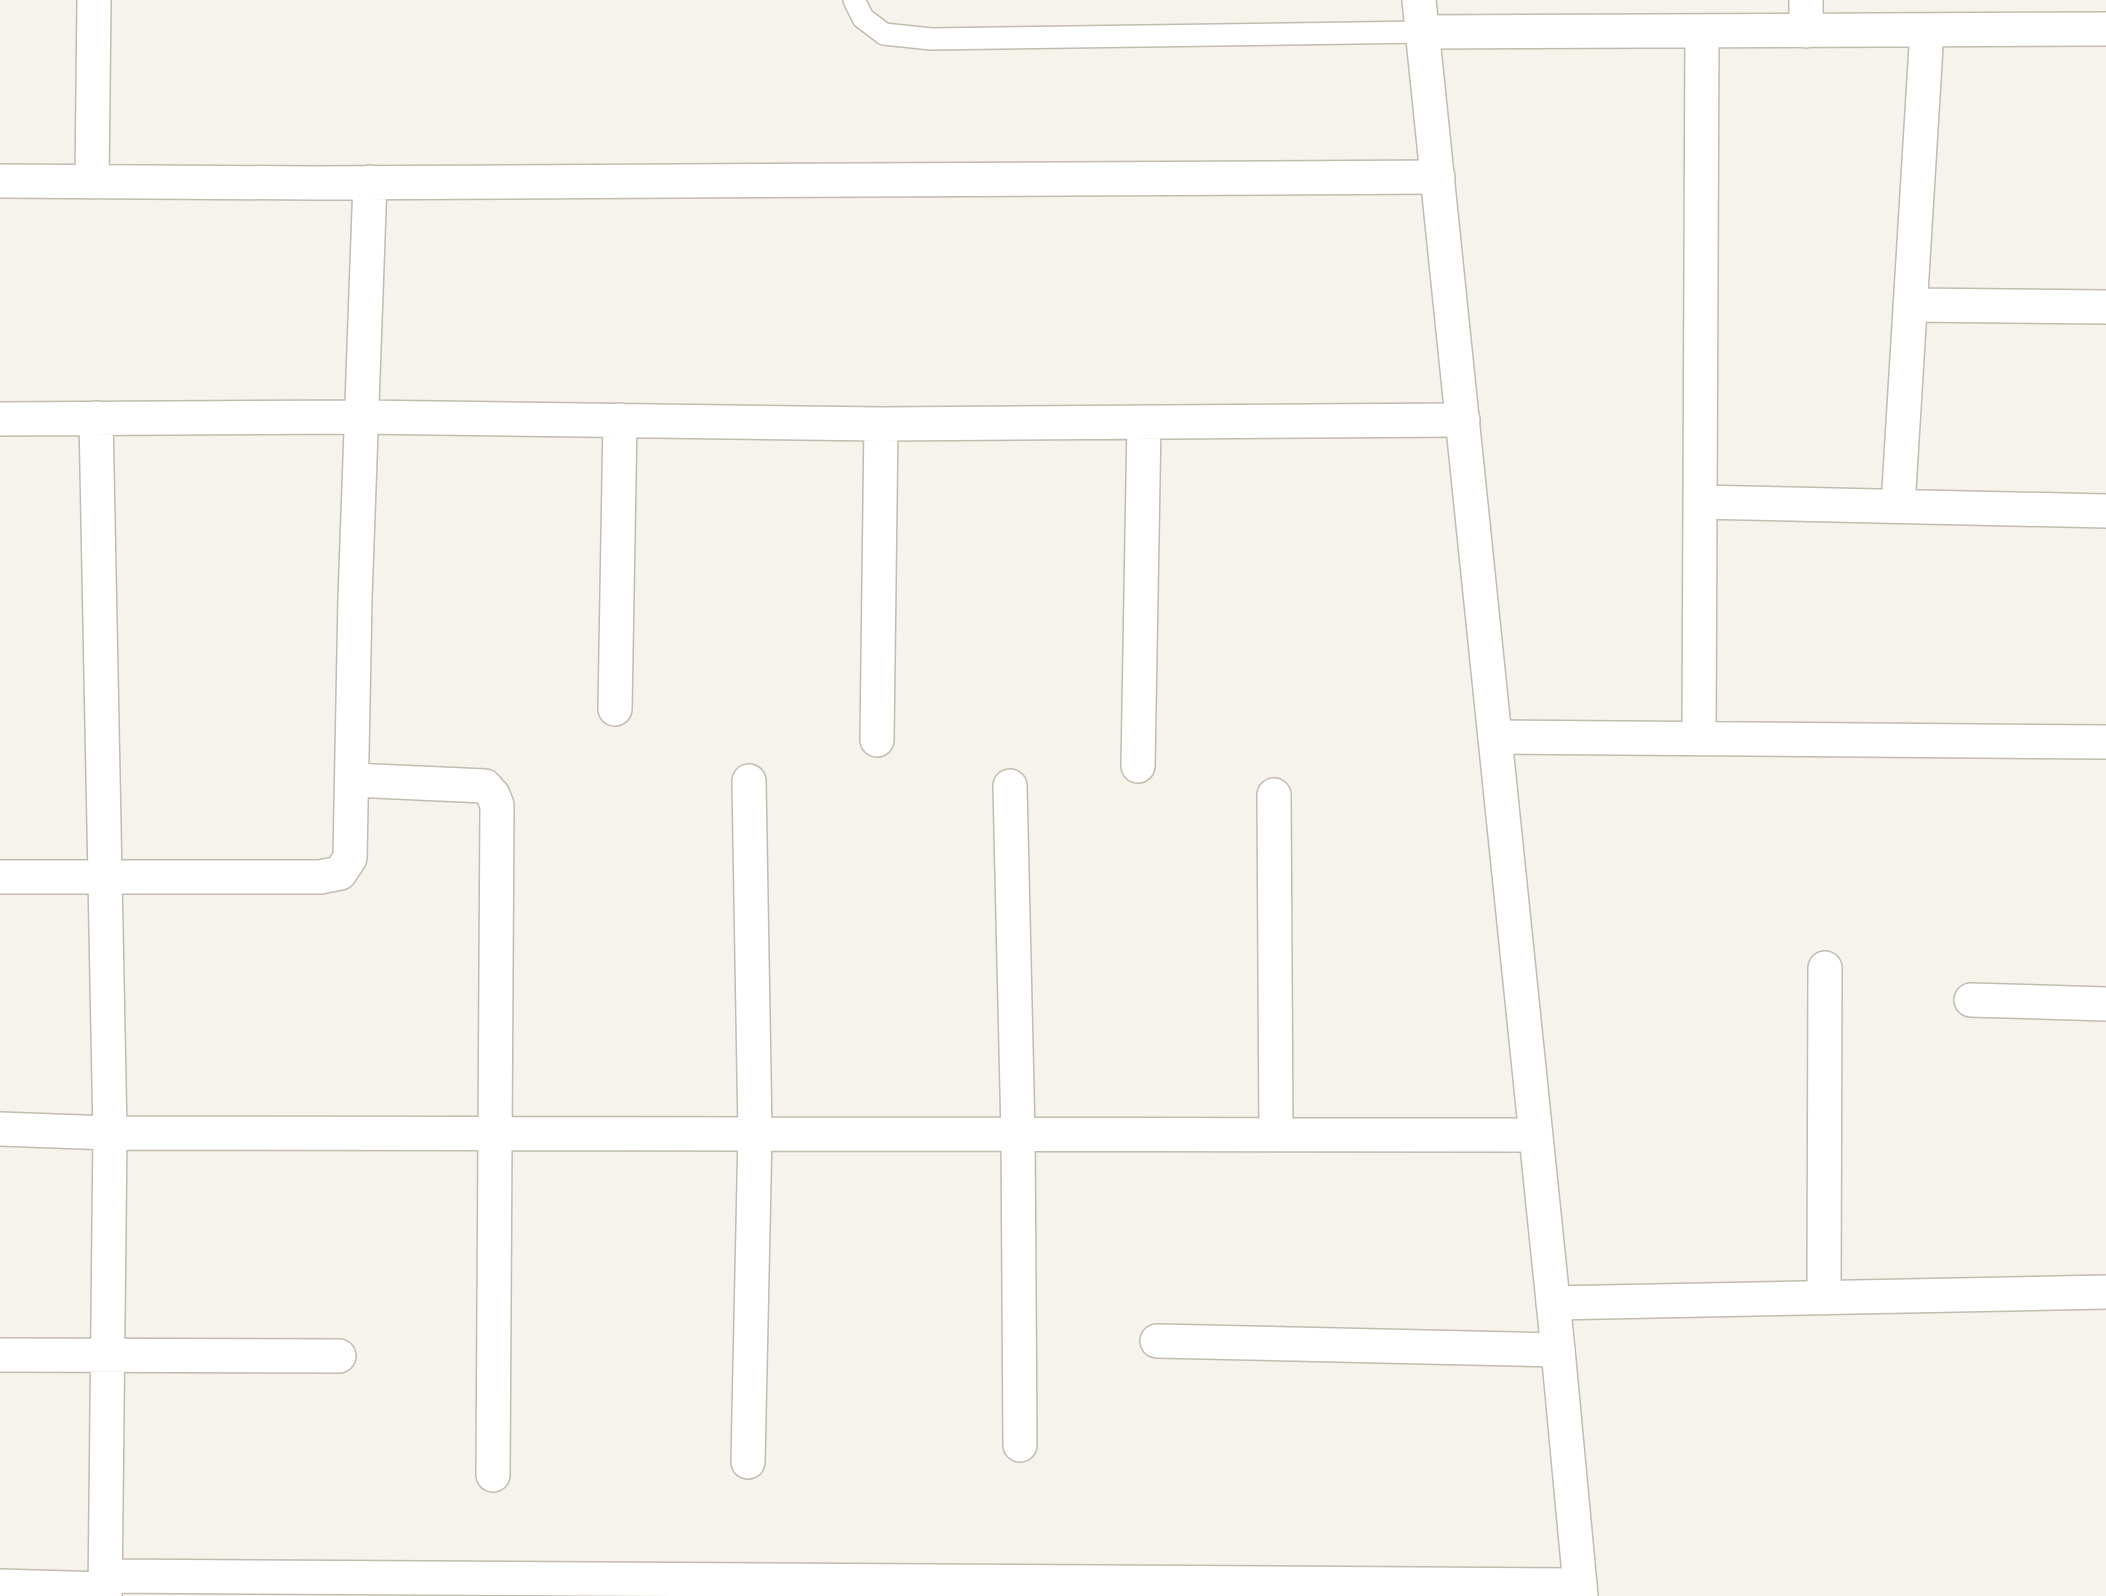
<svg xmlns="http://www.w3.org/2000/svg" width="2106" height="1596" font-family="'Roboto Condensed',sans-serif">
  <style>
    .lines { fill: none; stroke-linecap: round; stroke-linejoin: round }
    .service-casing { stroke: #c1bcad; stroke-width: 24 }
    .minor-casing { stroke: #c1bcad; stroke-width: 36 }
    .tertiary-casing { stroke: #c1bcad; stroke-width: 36 }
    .service { stroke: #fff; stroke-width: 21 }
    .minor { stroke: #fff; stroke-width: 33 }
    .tertiary { stroke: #fff; stroke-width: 33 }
  </style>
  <rect width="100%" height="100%" fill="#f5f3eb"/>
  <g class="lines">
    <g class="service-casing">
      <path id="service" d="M854 0 863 18 884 34 931 39 1423 32"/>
    </g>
    <g class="minor-casing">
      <path id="minor" d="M1806 0V31
        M1423 32 2106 29
        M0 181 313 183 1438 177
        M92 182 94 0
        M1910 305 2106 307
        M96 418 110 1133 105 1596
        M0 419 361 417 881 424 1463 420
        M1700 502 2106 511
        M1898 506 1927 30
        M615 709 620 420
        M1495 737 2106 742
        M1699 739 1702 31
        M877 740 881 424
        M1138 766 1144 422
        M352 780 485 786 493 795 497 805 493 1475
        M1010 786 1018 1134 1020 1445
        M1274 795 1276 1135
        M0 877H320L340 873 350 858 355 598 370 182
        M1971 1000 2106 1004
        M0 1129 110 1133 1535 1135
        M1824 1298 1825 968
        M1553 1303 2106 1292
        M1157 1341 1558 1350
        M0 1355 339 1356
        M748 1462 755 1133 749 781
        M105 1576 1580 1585
        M0 1586 105 1589"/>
    </g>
    <g class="tertiary-casing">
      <path id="tertiary" d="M1419 0 1558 1350 1581 1596"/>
    </g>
    <use href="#service" class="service"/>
    <use href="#minor" class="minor"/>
    <use href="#tertiary" class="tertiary"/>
  </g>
</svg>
